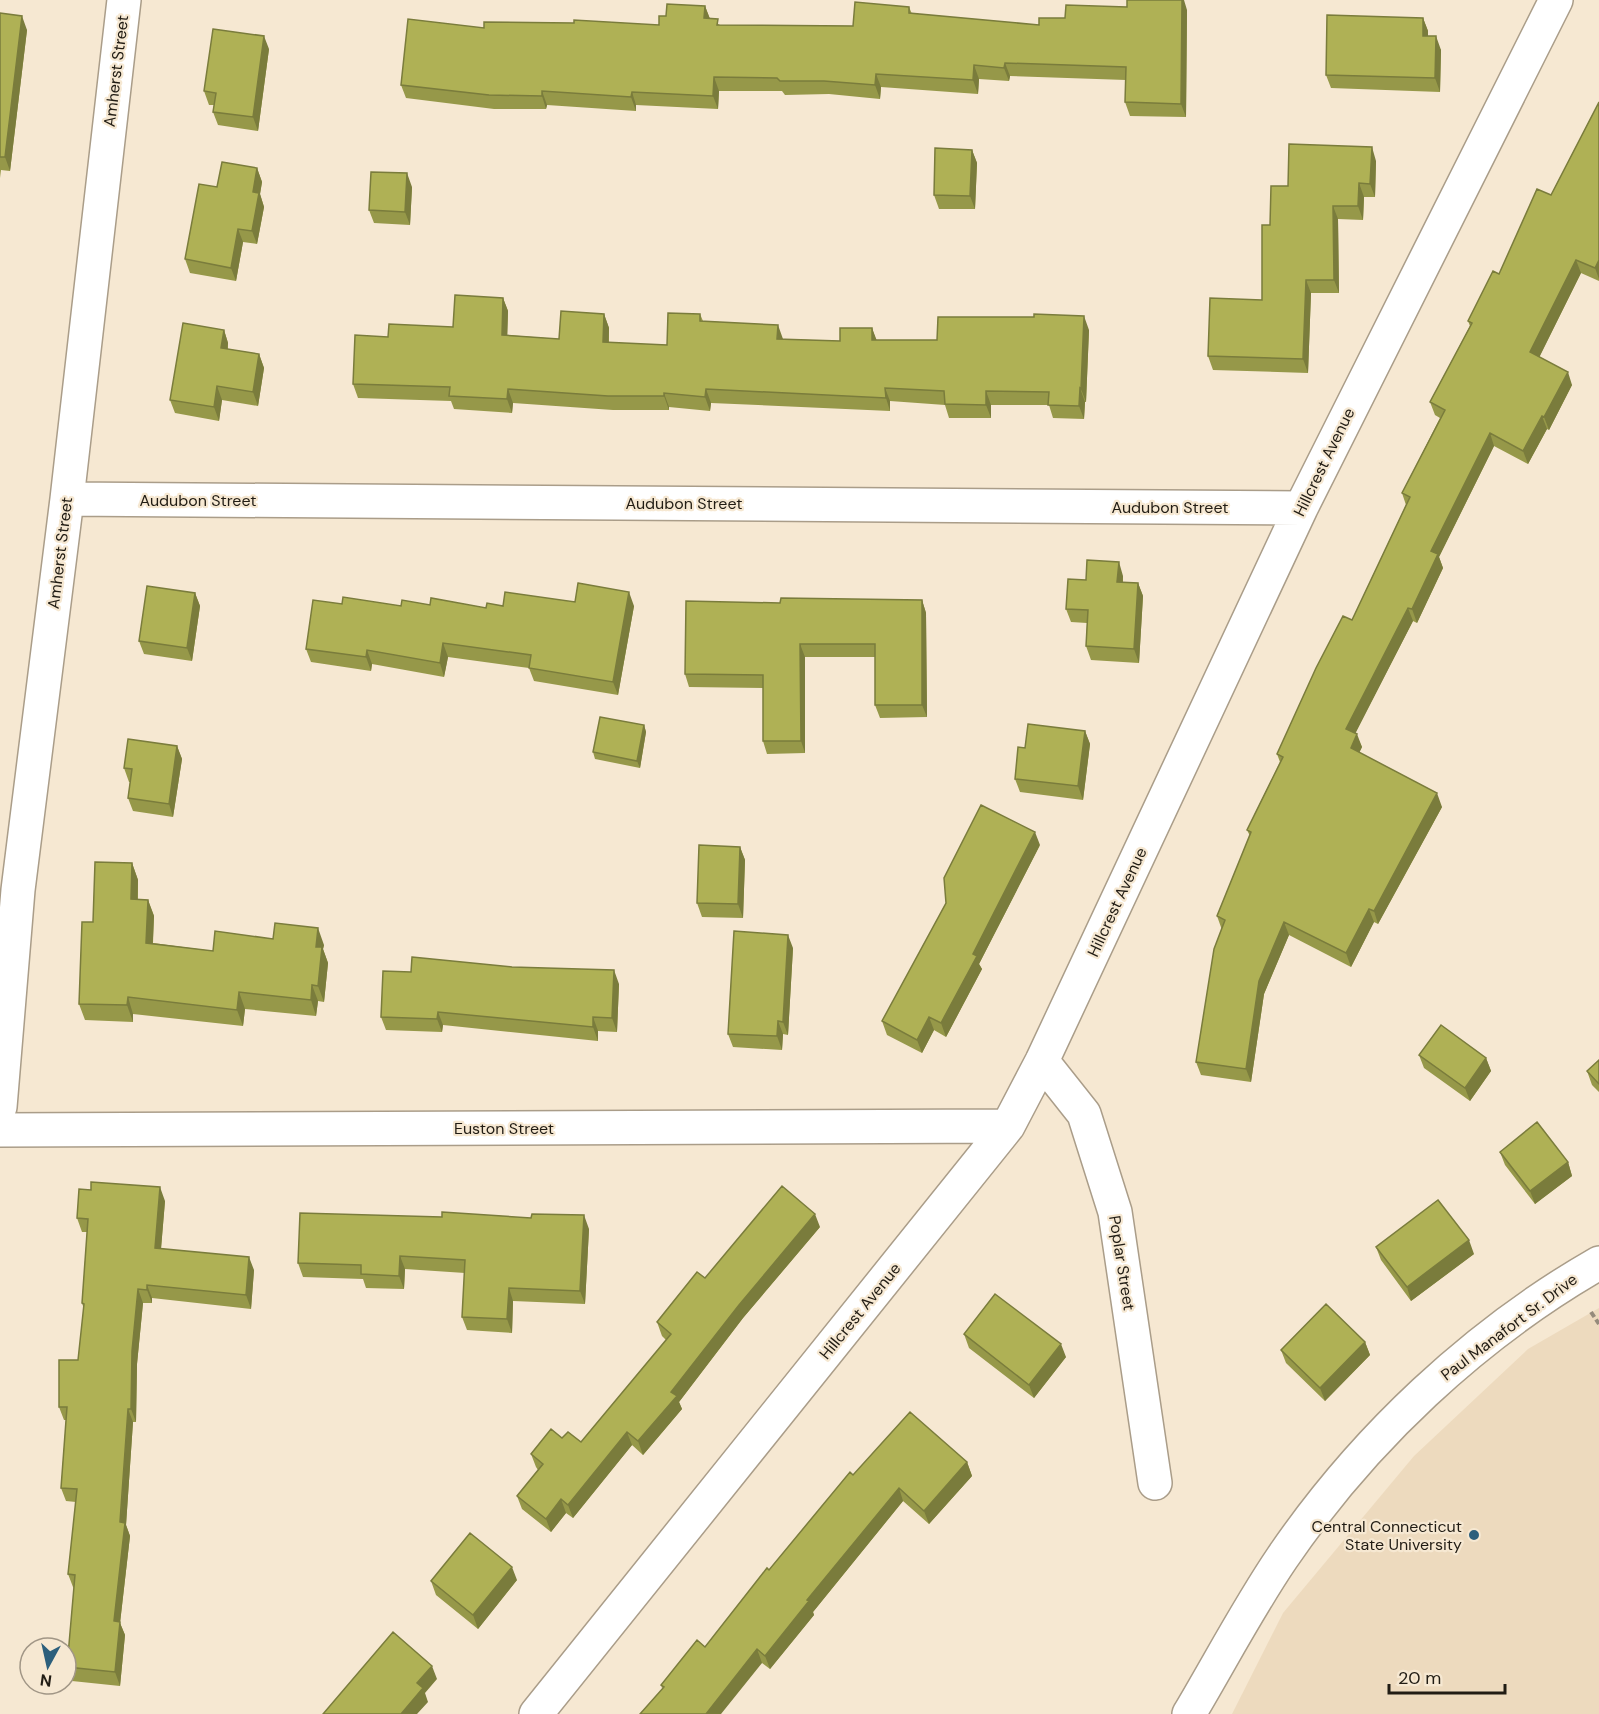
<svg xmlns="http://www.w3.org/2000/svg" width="1599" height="1714" font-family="'DM Sans',sans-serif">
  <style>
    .built { fill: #eddabe }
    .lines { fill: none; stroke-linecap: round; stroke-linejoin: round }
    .street-casing { stroke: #aa9d89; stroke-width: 36 }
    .secondary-casing { stroke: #aa9d89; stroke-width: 36 }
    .path { stroke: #958b7b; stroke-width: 4; stroke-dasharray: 6 3; stroke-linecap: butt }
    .street { stroke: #fff; stroke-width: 33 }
    .secondary { stroke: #fff; stroke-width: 33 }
    .wall { fill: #969849 }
    .shaded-wall { fill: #7a7c3c }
    .building { fill: #afb155; stroke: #7a7c3c; stroke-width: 1.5 }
    .poi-dot { fill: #2c5f7c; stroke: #f6e8d2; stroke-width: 2 }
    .labels { text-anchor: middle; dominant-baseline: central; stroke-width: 4.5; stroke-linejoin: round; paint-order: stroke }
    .street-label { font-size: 16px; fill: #211c14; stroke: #f6e8d2 }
    .poi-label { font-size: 16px; fill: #211c14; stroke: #f6e8d2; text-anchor: end }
  </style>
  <rect width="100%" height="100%" fill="#f6e8d2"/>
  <path class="built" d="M1599 1308V1714H1232L1283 1613 1414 1456 1528 1349Z"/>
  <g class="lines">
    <g class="street-casing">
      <path id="street" d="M67 499 1301 508
        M1042 1061 1084 1114 1115 1212 1155 1483
        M0 1107 18 890 67 499 124 0
        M0 1130 1008 1126
        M536 1714 1008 1126 1042 1061 1301 508 1556 0"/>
    </g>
    <g class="secondary-casing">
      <path id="secondary" d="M1189 1714C1220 1662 1248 1608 1282 1558 1363 1439 1475 1334 1599 1263"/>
    </g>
    <path class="path" d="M1591 1312 1599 1324"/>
    <use href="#street" class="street"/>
    <use href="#secondary" class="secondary"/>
  </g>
  <path class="wall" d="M705 6 710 19 720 25 853 26 909 7 912 14 1039 25 1065 18 1187 10 1186 117 1130 116 1125 102 1126 80 1010 76 1009 81 979 79 978 94 881 87 880 99 829 94 785 95 782 91H719L718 109 636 105V111L547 105 546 109H494L406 98 401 85 484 28 659 25 666 16Z
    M0 13 27 30 10 171 1 170 0 178Z
    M1423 18 1428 31V36L1441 50 1440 92 1331 88 1326 75Z
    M269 49 258 131 218 125 213 112 214 105H209L204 91Z
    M1599 102V281L1581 273 1539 357 1572 385 1549 430 1547 429 1528 464 1494 446 1439 557 1443 568 1417 623 1413 621 1355 733 1362 747 1359 753 1442 807 1378 924 1374 922 1351 967 1289 935 1264 994 1251 1082 1201 1075 1196 1062 1222 930 1217 916 1250 836 1247 830 1280 762 1277 754 1352 620 1406 505 1402 493 1440 418 1435 415 1430 402 1470 326 1468 321 1551 195Z
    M972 150 977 163 975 209H939L934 195Z
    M1376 161 1375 197H1364L1363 220 1338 219 1339 293H1311L1308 373 1213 370 1208 356 1262 300 1288 186Z
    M257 168 262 182 260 194 264 207 257 244 243 242 236 281 190 273 185 259 217 187Z
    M412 187 410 225 374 223 369 210Z
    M503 298 508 311 507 335 559 339 604 314 609 328V343L667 345 700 314 703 321 783 339 840 341 872 328 876 340H937L1089 330 1086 402H1085L1084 419 1053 418 1049 405H991V418H949L945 405 890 401V411L711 403 710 411 669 407V410H613L513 403 512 413 454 409 451 401 358 398 353 384 388 337 453 327Z
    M224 330 228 343V349L259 354 264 368 258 406 222 400 219 421 175 413 170 400Z
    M1123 576V582L1138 583 1143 596 1139 663 1091 660 1086 646 1087 623 1071 622 1066 609 1086 580Z
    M195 593 200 606 192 661 144 654 139 641Z
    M922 600 926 613 927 717 880 718 875 705V657H805V753L767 754 763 741V688L689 687 685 674 780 603Z
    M575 602 634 606 618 695 534 681 529 668 448 657 444 677 372 664 371 671 311 662 306 649 342 604 401 606 430 605 486 608 503 606Z
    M644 725 646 732 640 768 595 759 593 752Z
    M1085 731 1090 744 1083 800 1020 792 1015 779 1025 748Z
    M177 746 182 759 173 817 133 811 128 798 130 782H129L124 768Z
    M1040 845 979 964 982 969 946 1037 934 1030 922 1053 887 1035 882 1021Z
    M740 847 745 860 743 918 702 917 697 903Z
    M132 863 138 880V899L148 900 154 916 153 943 213 951 273 939 324 945 323 949 328 963 324 1002 318 1001 316 1016 245 1009 243 1026 133 1014V1022L85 1020 79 1004 93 922Z
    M793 948 788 1035 783 1034 782 1050 733 1047 728 1034Z
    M619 984 617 1032 598 1031V1041L443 1025 442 1032 386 1030 381 1017Z
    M1419 1055 1486 1058 1491 1071 1470 1101 1424 1068Z
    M1599 1060V1092L1592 1085 1587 1071Z
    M1500 1152 1568 1162 1572 1176 1535 1204 1505 1165Z
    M165 1201 161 1248 254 1270 251 1309 152 1298V1303H143L137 1364 136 1422H133L126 1525 130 1536 120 1623 125 1635 120 1686 72 1681 67 1667 74 1588 73 1587 68 1574 76 1502 66 1501 61 1488 66 1420H64L59 1407 78 1360 84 1309 82 1303 87 1232H82L77 1218Z
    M442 1217 531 1218 589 1229 585 1304 513 1301 512 1333 467 1330 462 1317 465 1273 405 1269 404 1289 366 1288 363 1279 303 1277 298 1263Z
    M820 1227 743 1318 679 1402 682 1409 643 1455 632 1445 573 1518 566 1513 551 1532 522 1509 517 1496 538 1470 536 1467 531 1454 562 1438 581 1442 666 1340 662 1336 657 1322 705 1278Z
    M1376 1247 1474 1254 1411 1301 1381 1260Z
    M964 1334 1066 1357 1034 1398 969 1348Z
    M1365 1342 1370 1355 1325 1401 1286 1363 1281 1350Z
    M967 1462 972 1476 929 1524 903 1501 813 1612 814 1615 770 1669 762 1663 662 1688 661 1685 705 1647 769 1570 853 1475Z
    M517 1580 478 1629 436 1595 431 1581Z"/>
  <path class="shaded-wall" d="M1182 0H1184L1187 10 1186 117 1181 104Z
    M705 6 710 19 704 18Z
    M22 16 27 30 10 171 5 157Z
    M1423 18 1428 31V49L1423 36Z
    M264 36 269 49 258 131 253 117Z
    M1436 36 1441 50 1440 92 1435 78Z
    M1005 63 1010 76 1009 81 1004 68Z
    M974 65 979 79 978 94 973 80Z
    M876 74 881 87 880 99 875 85Z
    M714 77 719 91 718 109 713 96Z
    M542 91 547 105 546 109 542 96Z
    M632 92 636 105V111L631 97Z
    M1372 147 1376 161 1375 197 1370 184Z
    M972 150 977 163 975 209 970 196Z
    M257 168 262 182 260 194 264 207 257 244 252 231 253 192Z
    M407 173 412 187 410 225 405 212Z
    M1359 183 1364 197 1363 220 1358 206Z
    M1333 206 1338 219 1339 293 1334 280Z
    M238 229 243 242 236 281 231 268Z
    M1576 260 1581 273 1535 366 1530 352Z
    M1599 260V279L1595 268Z
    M1306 280 1311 293 1308 373 1303 359Z
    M503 298 508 311 507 348 502 335Z
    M604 314 609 328 608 356 603 342Z
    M1084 316 1089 330 1086 402 1081 389Z
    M778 325 783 339H777Z
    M872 328 877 341 872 340Z
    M224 330 228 343 226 361 221 348Z
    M259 354 264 368 258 406 253 392Z
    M1568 372 1572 385 1549 430 1544 417Z
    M217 386 222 400 219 421 214 407Z
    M885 388 890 401V411L886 398Z
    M1080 388 1085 402 1084 419 1079 406Z
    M508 389 513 403 512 413 507 399Z
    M706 389 711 403 710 411 705 397Z
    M986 391 991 405V418L986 405Z
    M664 393 669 407V410L664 396Z
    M1542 416 1547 429 1528 464 1523 451Z
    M1490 433 1494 446 1439 557 1443 568 1417 623 1412 609 1431 551Z
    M1119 562 1123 576 1122 595 1117 582Z
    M1138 583 1143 596 1139 663 1134 649Z
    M629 592 634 606 618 695 613 682Z
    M195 593 200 606 192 661 187 648Z
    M922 600 926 613 927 717 922 705Z
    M1408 608 1413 621 1351 742 1346 729Z
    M443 643 448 657 444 677 440 663Z
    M800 644 805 657V753L801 741Z
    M367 650 372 664 371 671 366 657Z
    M644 725 646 732 640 768 637 761Z
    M1085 731 1090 744 1083 800 1078 786Z
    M1357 734 1362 747 1355 761 1351 748Z
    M177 746 182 759 173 817 169 804Z
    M1437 793 1442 807 1378 924 1374 911Z
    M1035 832 1040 845 979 964 982 969 946 1037 941 1023 973 954Z
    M740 847 745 860 743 918 738 904Z
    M132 863 138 880 137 915 131 899Z
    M148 900 154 916 152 959 146 943Z
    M1369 909 1374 922 1351 967 1346 953Z
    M1284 922 1289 935 1264 994 1251 1082 1246 1069 1259 981Z
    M318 928 324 945 323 949 328 963 324 1002 318 986 316 947Z
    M788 935 793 948 788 1035 783 1022Z
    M614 970 619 984 617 1032 612 1018Z
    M312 985 318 1001 316 1016 311 1000Z
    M239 992 245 1009 243 1026 237 1010Z
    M128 997 133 1014V1022L127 1005Z
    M438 1012 443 1025 442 1032 437 1019Z
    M593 1017 598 1031V1041L593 1027Z
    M929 1017 934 1030 922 1053 917 1040Z
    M778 1021 783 1034 782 1050 777 1036Z
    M1486 1058 1491 1071 1470 1101 1465 1088Z
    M1568 1162 1572 1176 1535 1204 1530 1191Z
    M160 1187 165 1201 160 1261 155 1248Z
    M815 1214 820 1227 743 1318 679 1402 682 1409 643 1455 638 1441 671 1392 739 1305Z
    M584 1215 589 1229 585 1304 580 1291Z
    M1469 1240 1474 1254 1411 1301 1407 1287Z
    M400 1256 405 1269 404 1289 399 1276Z
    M249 1257 254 1270 251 1309 246 1295Z
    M147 1285 152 1298V1303L147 1290Z
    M509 1288 513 1301 512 1333 507 1319Z
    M138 1289 143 1303 137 1364 136 1422 131 1409 132 1351Z
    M1365 1342 1370 1355 1325 1401 1320 1388Z
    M1061 1344 1066 1357 1034 1398 1029 1385Z
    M128 1409 133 1422 126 1525 130 1536 120 1623 125 1635 120 1686 115 1672 114 1621Z
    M627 1432 632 1445 573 1518 568 1505Z
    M967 1462 972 1476 929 1524 924 1511Z
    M899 1488 903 1501 813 1612 814 1615 770 1669 765 1656 807 1600Z
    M561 1499 566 1513 551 1532 546 1519Z
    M512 1567 517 1580 478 1629 473 1615Z
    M757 1649 762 1663 721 1714H706Z
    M432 1666 437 1679 425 1693 428 1702 417 1714H401L417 1683Z"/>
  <path class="building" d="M1127 0H1182L1181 104 1125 102 1126 67 1005 63 1004 68 974 65 973 80 876 74 875 85 824 81H780L777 78 714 77 713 96 632 92 631 97 542 91V96L489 95 401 85 408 19 484 28V22L574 23V20L659 25V16H666L667 4 705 6 704 18 718 19 717 25 853 26 855 2 909 7V13L1039 25V18H1065L1066 5 1127 7Z
    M0 13 22 16 5 157H0Z
    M1327 15 1423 18V36H1436L1435 78 1326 75Z
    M213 29 264 36 253 117 213 112 216 93 204 91Z
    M1599 102V260L1595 268 1576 260 1530 352 1568 372 1544 417 1542 416 1523 451 1490 433 1431 551 1438 554 1412 609 1408 608 1346 729 1357 734 1351 748 1437 793 1374 911 1369 909 1346 953 1284 922 1259 981 1246 1069 1196 1062 1214 949 1225 920 1217 916 1251 832 1247 830 1283 757 1277 754 1316 668 1343 616 1352 620 1410 497 1402 493 1445 410 1430 402 1472 323 1468 321 1493 271 1499 274 1537 189 1551 195Z
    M1289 144 1372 147 1370 184 1359 183 1358 206H1333L1334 280H1306L1303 359 1208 356 1210 298 1262 300V225H1270L1271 186H1288Z
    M935 148 972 150 970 196 934 195Z
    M222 162 257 168 253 192 259 193 252 231 238 229 231 268 185 259 199 184 217 187Z
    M371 172 407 173 405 212 369 210Z
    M455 295 503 298 502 335 559 339 561 311 604 314 603 342 667 345 668 313 700 314V321L778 325 777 339 840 341V328H872V340H937L938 317H1034V314L1084 316 1081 389 1080 388 1079 406 1048 405 1049 392 986 391V405L945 404 944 391 885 388 886 398 706 389 705 397 664 393V396H608L508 389 507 399 449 396 450 387 353 384 355 335 388 337 389 324 453 327Z
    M183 323 224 330 221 348 259 354 253 392 217 386 214 407 170 400Z
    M1087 560 1119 562 1117 582 1138 583 1134 649 1086 646 1088 610 1066 609 1068 579 1086 580Z
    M578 583 629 592 613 682 529 668 531 655 443 643 440 663 367 650 366 657 306 649 313 600 342 604 343 597 401 606 402 600 430 605 431 598 486 608 487 603 503 606 505 592 575 602Z
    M147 586 195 593 187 648 139 641Z
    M781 598 922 600V705H875V644H800L801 741H763V675L685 674 686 601 780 603Z
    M600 717 644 725 637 761 593 752Z
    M1028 724 1085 731 1078 786 1015 779 1018 747 1025 748Z
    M128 739 177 746 169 804 128 798 132 769 124 768Z
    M981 805 1035 832 973 954 977 956 941 1023 929 1017 917 1040 882 1021 946 903 944 878Z
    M699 845 740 847 738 904 697 903Z
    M95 862 132 863 131 899 148 900 146 943 213 951 215 931 273 939 275 923 318 928 316 947H322L318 986 312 985 311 1000 239 992 237 1010 128 997 127 1005 79 1004 82 922H93Z
    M734 931 788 935 783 1022 778 1021 777 1036 728 1034Z
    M412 957 512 967 614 970 612 1018 593 1017V1027L438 1012 437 1019 381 1017 383 971 411 972Z
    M1441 1025 1486 1058 1465 1088 1419 1055Z
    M1599 1060V1084L1587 1071Z
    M1537 1122 1568 1162 1530 1191 1500 1152Z
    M91 1182 160 1187 155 1248 249 1257 246 1295 147 1285V1290L138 1289 132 1351 131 1409H128L120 1522 125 1523 114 1621 120 1622 115 1672 67 1667 75 1575 68 1574 77 1489 61 1488 67 1407H59V1360H78L84 1304 82 1303 88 1219 77 1218 79 1189 91 1190Z
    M782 1186 815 1214 739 1305 671 1392 677 1396 638 1441 627 1432 568 1505 561 1499 546 1519 517 1496 543 1464 531 1454 551 1429 562 1438 568 1432 581 1442 671 1334 657 1322 697 1272 705 1278Z
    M1438 1200 1469 1240 1407 1287 1376 1247Z
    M442 1212 531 1218 532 1214 584 1215 580 1291 509 1288 507 1319 462 1317 465 1260 400 1256 399 1276 361 1274V1265L298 1263 300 1213 442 1217Z
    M995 1294 1061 1344 1029 1385 964 1334Z
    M1326 1304 1365 1342 1320 1388 1281 1350Z
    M910 1412 967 1462 924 1511 899 1488 807 1600 809 1601 765 1656 757 1649 706 1714H640L664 1687 661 1685 697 1640 705 1647 767 1568 769 1570 850 1472 853 1475Z
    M470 1533 512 1567 473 1615 431 1581Z
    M393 1632 432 1666 417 1683 423 1688 401 1714H323Z"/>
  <circle class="poi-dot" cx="1474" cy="1535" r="6"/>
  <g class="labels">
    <g class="street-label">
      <text transform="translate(116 71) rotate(-83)">Amherst Street</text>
      <text transform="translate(1324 462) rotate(-64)">Hillcrest Avenue</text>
      <text x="198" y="500">Audubon Street</text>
      <text x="684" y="503">Audubon Street</text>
      <text x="1170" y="507">Audubon Street</text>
      <text transform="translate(60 553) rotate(-83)">Amherst Street</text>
      <text transform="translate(1117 902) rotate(-65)">Hillcrest Avenue</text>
      <text x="504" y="1128">Euston Street</text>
      <text transform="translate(1122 1263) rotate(81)">Poplar Street</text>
      <text transform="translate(860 1311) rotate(-51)">Hillcrest Avenue</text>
      <text transform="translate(1509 1327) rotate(-37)">Paul Manafort Sr. Drive</text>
    </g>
    <g class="poi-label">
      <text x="1462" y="1526">Central Connecticut<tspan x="1462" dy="18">State University</tspan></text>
    </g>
  </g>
  <g transform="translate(48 1666) rotate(188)"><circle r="28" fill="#f6e8d2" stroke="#a19686" stroke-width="1.5"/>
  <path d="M0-4.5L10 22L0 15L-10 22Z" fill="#2c5f7c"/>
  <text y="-9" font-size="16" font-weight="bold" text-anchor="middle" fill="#211c14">N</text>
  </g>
  <path d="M1389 1684v9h116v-9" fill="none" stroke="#211c14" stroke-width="3"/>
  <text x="1398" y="1684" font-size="18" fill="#211c14" stroke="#f6e8d2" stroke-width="4.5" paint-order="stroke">20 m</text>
</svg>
